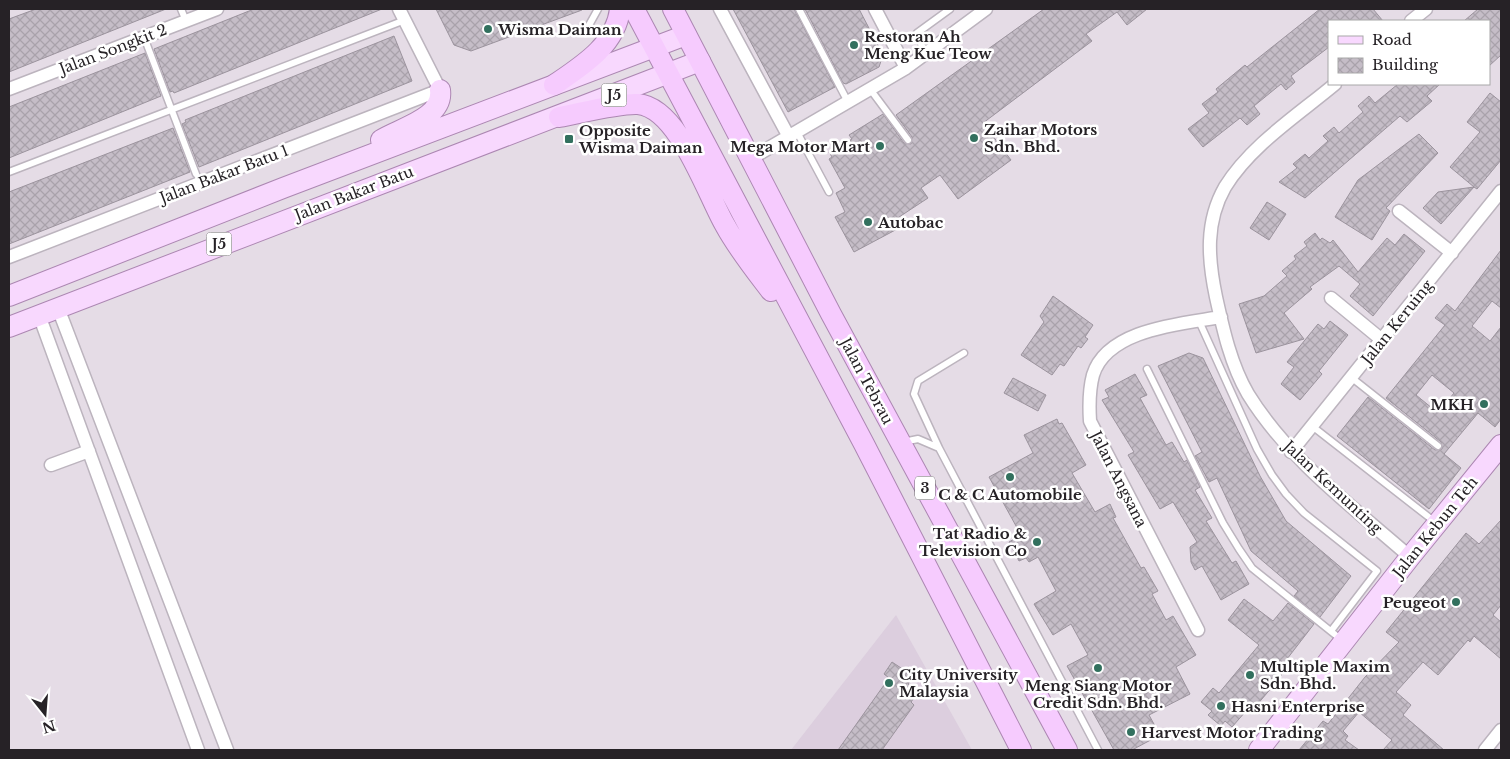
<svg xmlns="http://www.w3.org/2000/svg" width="1510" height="759" font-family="'Libre Baskerville',serif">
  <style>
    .built { fill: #dccede }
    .building { fill: url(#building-cross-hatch); stroke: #9b939d; fill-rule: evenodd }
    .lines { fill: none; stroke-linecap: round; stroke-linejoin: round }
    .service-casing { stroke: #bcb4be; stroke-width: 9 }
    .minor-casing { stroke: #bcb4be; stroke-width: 15 }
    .primary-casing { stroke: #ac87b2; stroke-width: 22 }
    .trunk-casing { stroke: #ac87b2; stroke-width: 22 }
    .service { stroke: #fff; stroke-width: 6 }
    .minor { stroke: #fff; stroke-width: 12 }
    .primary { stroke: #f8d8fe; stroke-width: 20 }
    .trunk { stroke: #f6cbfe; stroke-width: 20 }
    .poi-dot { fill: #32705e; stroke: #fff; stroke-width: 2 }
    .labels { text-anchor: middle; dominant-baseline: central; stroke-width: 5; stroke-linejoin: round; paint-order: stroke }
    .shield { fill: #fff; stroke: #676467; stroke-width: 1 }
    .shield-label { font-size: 14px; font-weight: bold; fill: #262226 }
    .poi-label { font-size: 15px; font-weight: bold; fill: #262226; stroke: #fff; text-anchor: start }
    .street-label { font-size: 15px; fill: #262226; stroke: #fff }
  </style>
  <defs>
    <pattern id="building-cross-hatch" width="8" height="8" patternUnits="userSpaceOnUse" patternTransform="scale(1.25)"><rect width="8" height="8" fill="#c5bdc7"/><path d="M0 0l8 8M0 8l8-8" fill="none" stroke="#a9a2ab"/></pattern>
  </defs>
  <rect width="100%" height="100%" fill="#e5dce6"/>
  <path class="built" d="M896 615 972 750H791Z"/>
  <path class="building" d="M36 9H166L9 72V19Z
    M254 9H382L174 93 173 91 170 92 154 49Z
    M436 9H581L582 10 471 51 454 45Z
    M733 9H794L835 87 788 112Z
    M805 9H859L883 55 879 67 846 84 843 83Z
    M1044 9H1147L1127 25 1117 12 1086 34 1092 41 983 123 1011 160 958 199 940 175 921 188 928 198 896 219 901 227 854 252 835 217 845 212 836 193 845 188 829 159 832 157 829 152 852 139 849 135 883 114 904 143 911 144 912 137 896 115Z
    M1320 9H1373L1383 21H1329V47L1291 76 1295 82 1286 90 1281 84 1254 106 1260 114 1247 125 1240 118 1203 147 1188 129 1209 113 1202 104 1218 92 1216 89 1245 65 1247 67Z
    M1478 9H1501V55L1489 66V21H1464Z
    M394 36 412 81 199 167 182 124 186 122 185 120Z
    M145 53 161 96 9 158V107Z
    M1398 84H1440L1427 96 1432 101 1407 122 1400 116 1305 198 1279 182 1297 168 1293 164 1305 154 1309 158 1328 141 1323 136 1334 127 1339 133 1363 112 1358 106 1369 96 1375 103Z
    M1490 93 1501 102V160L1477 189 1474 187 1441 224 1423 208 1438 192 1474 187 1450 167 1480 132 1467 122Z
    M173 128 190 172 9 244V192Z
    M1419 134 1438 153 1386 208 1390 211 1372 240 1335 217 1358 180Z
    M1267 202 1286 214 1269 240 1250 228Z
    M1315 233 1320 240 1322 238 1330 243 1333 240 1358 272 1387 238 1395 245 1404 234 1425 251 1373 316 1350 296 1360 284 1339 266 1310 287 1312 289 1284 313 1304 339 1256 353 1239 304 1264 296 1287 276 1282 271 1296 259 1294 256 1307 246 1304 242Z
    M1501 250V308L1492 301 1472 326 1490 341 1501 327V419L1495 427 1478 413 1444 454 1461 468 1429 509 1337 436 1368 397 1435 450 1442 449 1441 442 1386 398 1445 325 1435 318 1447 304 1455 311ZM1432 375 1454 393 1438 413 1416 395Z
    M1053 296 1093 325 1085 337 1088 339 1081 348 1078 346 1064 366 1060 364 1052 375 1021 355 1044 322 1040 316Z
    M1330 321 1348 335 1319 371 1322 374 1300 400 1281 384 1294 367 1287 362 1318 324 1324 329Z
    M1189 353 1203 358 1260 476 1286 521 1351 576 1320 617 1294 596 1298 591 1251 551 1217 478 1209 482 1195 456 1202 452 1158 366Z
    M1135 374 1147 395 1140 398 1166 445 1172 442 1184 462 1187 460 1200 487 1195 490 1212 518 1206 521 1232 563 1236 561 1249 584 1221 600 1202 566 1195 570 1191 562 1190 547 1197 542 1173 502 1160 509 1128 455 1134 452 1102 400 1109 397 1105 390Z
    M1013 378 1046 395 1038 411 1004 393Z
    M1057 419 1059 424 1062 423 1086 465 1072 473 1095 512 1110 504 1116 517 1113 518 1141 568 1144 567 1158 591 1152 594 1166 620 1173 616 1196 655 1176 667 1190 694 1149 715 1160 735 1132 750H1114L1067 666 1088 655 1071 624 1053 635 1034 604 1056 591 1038 557 1029 562 1026 558 1019 561 1009 542 1021 535 989 477 1033 453 1024 435Z
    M1501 520V605L1493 615 1501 622V659L1474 636 1470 642 1468 640 1438 675 1423 662 1396 692 1411 705 1403 715 1444 750H1383L1392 740 1359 712 1343 731 1348 736 1345 740 1359 750H1299L1323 721 1328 724 1365 677 1399 642 1386 632 1466 533 1479 544Z
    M1244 599 1273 621 1288 603 1314 624 1287 659 1291 662 1273 686 1256 706 1253 703 1232 727 1225 721 1221 726 1208 715 1212 711 1201 702 1213 688 1219 693 1259 645 1228 620Z
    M892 662 913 676 908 684 919 691 911 702 914 705 882 750H838L889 678 884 674Z"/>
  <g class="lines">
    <g class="service-casing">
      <path id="service" d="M181 9 186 21
        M799 9 848 102
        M588 27 598 9
        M144 37 196 174
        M925 54 917 33 950 9
        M870 89 908 140
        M797 132 829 192
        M9 172 405 20
        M1199 321 1257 449 1272 475 1286 494 1304 513 1377 571 1331 631
        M1147 369 1223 523 1239 549 1252 568 1343 641
        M1352 378 1438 446
        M1312 426 1435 522
        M903 442 918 439 939 448 1098 750
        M939 448 914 394 918 381 964 353"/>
    </g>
    <g class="minor-casing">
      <path id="minor" d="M720 9 789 137
        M875 9 906 68
        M1411 21 1426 9
        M1335 84C1298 115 1251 145 1225 187 1205 222 1208 259 1216 297 1223 329 1231 365 1248 394 1288 459 1353 507 1410 557
        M9 89 217 9
        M750 159 906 68 986 9
        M1399 211 1452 253
        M9 257 440 90 399 9
        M1331 298 1382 340
        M58 308 227 750
        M39 315 198 750
        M1291 452 1501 191
        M51 465 89 451
        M1198 630 1090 421C1089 405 1089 390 1093 375 1107 329 1181 324 1221 317
        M1485 750 1501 730"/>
    </g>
    <g class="primary-casing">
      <path id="primary" d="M381 140C400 128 444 118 440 90
        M9 296 283 188 686 35
        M9 327 700 61
        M1259 750 1410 557 1501 445"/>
    </g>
    <g class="trunk-casing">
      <path id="trunk" d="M634 9 864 444 1021 750
        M673 9 831 314 1067 750
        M554 85C582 66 616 45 620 9
        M559 117C581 113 618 103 638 104 679 108 707 194 725 225 738 249 755 270 771 291"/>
    </g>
    <use href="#service" class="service"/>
    <use href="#minor" class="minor"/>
    <use href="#primary" class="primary"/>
    <use href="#trunk" class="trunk"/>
  </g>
  <g class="poi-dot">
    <circle cx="488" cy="29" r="5"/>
    <circle cx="854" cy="45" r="5"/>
    <circle cx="974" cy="138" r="5"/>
    <rect x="564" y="134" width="10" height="10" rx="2.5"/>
    <circle cx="880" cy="146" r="5"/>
    <circle cx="868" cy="222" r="5"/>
    <circle cx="1484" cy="404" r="5"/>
    <circle cx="1010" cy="477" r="5"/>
    <circle cx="1037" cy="542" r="5"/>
    <circle cx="1456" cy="602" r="5"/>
    <circle cx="1098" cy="668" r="5"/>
    <circle cx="1250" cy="675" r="5"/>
    <circle cx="889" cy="683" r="5"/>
    <circle cx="1221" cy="706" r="5"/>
    <circle cx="1131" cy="732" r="5"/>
  </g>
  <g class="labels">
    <g class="shield">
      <rect x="601.5" y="83.5" width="25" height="23" rx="4"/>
      <rect x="206.5" y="232.5" width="25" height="23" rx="4"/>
      <rect x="915" y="476.5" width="20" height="23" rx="4"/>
    </g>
    <g class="shield-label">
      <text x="614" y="95">J5</text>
      <text x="219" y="244">J5</text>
      <text x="925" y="488">3</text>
    </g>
    <g class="poi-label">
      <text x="498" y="29">Wisma Daiman</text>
      <text x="864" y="36">Restoran Ah<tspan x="864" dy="17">Meng Kue Teow</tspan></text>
      <text x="984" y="129">Zaihar Motors<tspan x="984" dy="17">Sdn. Bhd.</tspan></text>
      <text x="579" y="130">Opposite<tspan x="579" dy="17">Wisma Daiman</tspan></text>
      <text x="870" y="146" text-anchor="end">Mega Motor Mart</text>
      <text x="878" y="222">Autobac</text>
      <text x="1474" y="404" text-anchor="end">MKH</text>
      <text x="1010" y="494" text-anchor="middle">C &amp; C Automobile</text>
      <text x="1027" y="533" text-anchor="end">Tat Radio &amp;<tspan x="1027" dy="17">Television Co</tspan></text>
      <text x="1446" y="602" text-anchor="end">Peugeot</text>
      <text x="1260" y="666">Multiple Maxim<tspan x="1260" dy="17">Sdn. Bhd.</tspan></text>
      <text x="899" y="674">City University<tspan x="899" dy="17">Malaysia</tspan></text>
      <text x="1098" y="685" text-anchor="middle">Meng Siang Motor<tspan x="1098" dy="17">Credit Sdn. Bhd.</tspan></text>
      <text x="1231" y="706">Hasni Enterprise</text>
      <text x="1141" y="732">Harvest Motor Trading</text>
    </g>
    <g class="street-label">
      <text transform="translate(113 49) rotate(-21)">Jalan Songkit 2</text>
      <text transform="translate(224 174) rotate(-21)">Jalan Bakar Batu 1</text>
      <text transform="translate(354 193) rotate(-21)">Jalan Bakar Batu</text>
      <text transform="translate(1397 322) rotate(-51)">Jalan Keruing</text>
      <text transform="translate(867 381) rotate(62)">Jalan Tebrau</text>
      <text transform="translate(1119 479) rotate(63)">Jalan Angsana</text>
      <text transform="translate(1333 487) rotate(43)">Jalan Kemunting</text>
      <text transform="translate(1435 527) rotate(-51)">Jalan Kebun Teh</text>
    </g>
  </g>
  <rect width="1510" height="759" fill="none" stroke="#262226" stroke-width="20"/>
  <rect x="1328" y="20" width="162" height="65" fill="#ffffff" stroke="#a8a7a8"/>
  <rect x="1338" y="36" width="25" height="8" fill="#f8d8fe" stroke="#a8a7a8"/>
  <text x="1372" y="45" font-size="15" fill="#262226">Road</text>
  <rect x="1338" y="58" width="25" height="15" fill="url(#building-cross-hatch)" stroke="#a8a7a8"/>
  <text x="1372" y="70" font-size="15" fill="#262226">Building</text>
  <g transform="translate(45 714) rotate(163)" stroke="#ffffff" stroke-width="4" paint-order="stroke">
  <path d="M0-4L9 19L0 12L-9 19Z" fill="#262226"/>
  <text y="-8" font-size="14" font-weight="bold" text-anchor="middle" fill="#262226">N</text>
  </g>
</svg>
